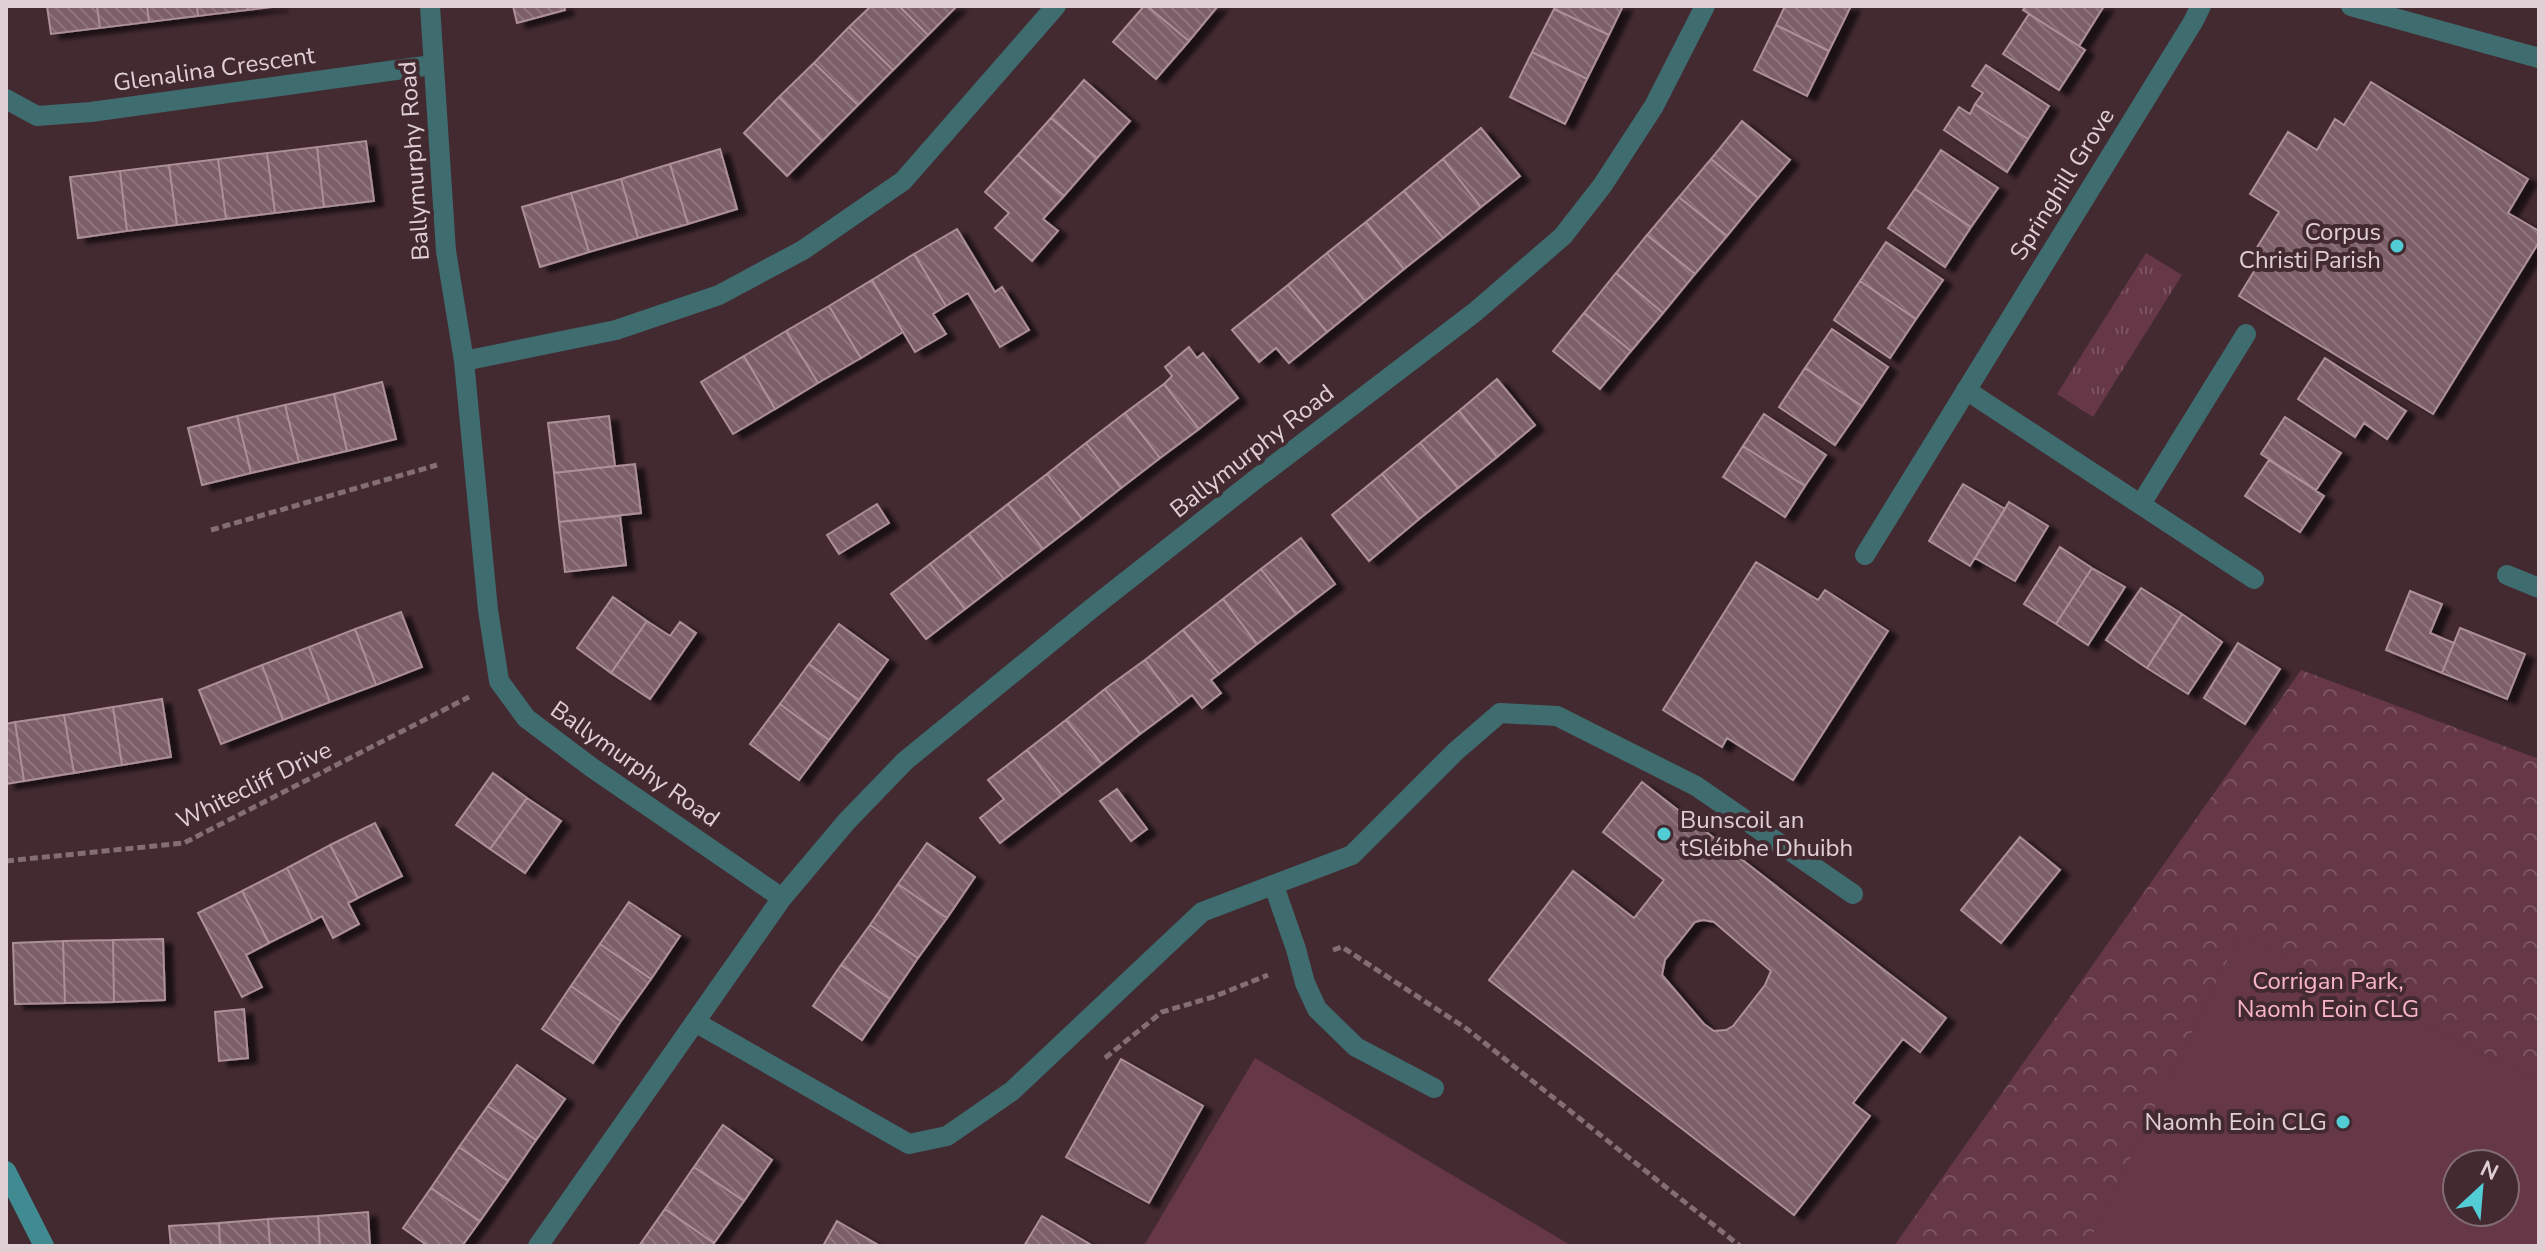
<svg xmlns="http://www.w3.org/2000/svg" width="2545" height="1252" font-family="'Nunito Sans',sans-serif">
  <style>
    .grass { fill: url(#grass-tufts) }
    .park { fill: url(#park-crowns); fill-rule: evenodd }
    .garden { fill: #663746; fill-rule: evenodd }
    .building { fill: url(#building-back-hatch); stroke: #ad8f97; stroke-width: 2; fill-rule: evenodd; filter: url(#shadow) }
    .lines { fill: none; stroke-linecap: round; stroke-linejoin: round }
    .path { stroke: #836e74; stroke-width: 5; stroke-dasharray: 8 4; stroke-linecap: butt }
    .lane { stroke: #3f6c6f; stroke-width: 20 }
    .street { stroke: #3f6c6f; stroke-width: 20 }
    .secondary { stroke: #408b91; stroke-width: 20 }
    .poi-dot { fill: #52ccd5; stroke: #432a31; stroke-width: 3 }
    .labels { text-anchor: middle; dominant-baseline: central; stroke-width: 8; stroke-linejoin: round; paint-order: stroke }
    .street-label { font-size: 24px; fill: #e0cfd4; stroke: #432a31 }
    .poi-label { font-size: 24px; fill: #e0cfd4; stroke: #432a31; text-anchor: end }
    .park-label { font-size: 24px; fill: #f8b4c8; stroke: #432a31 }
  </style>
  <defs>
    <pattern id="grass-tufts" width="24" height="20" patternUnits="userSpaceOnUse" patternTransform="scale(2)"><rect width="24" height="20" fill="#663746"/><path d="M3 7l-1-3M5 7V3M7 7l1-3M15 17l-1-3M17 17v-4M19 17l1-3" fill="none" stroke="#7c5360"/></pattern>
    <pattern id="park-crowns" width="20" height="18" patternUnits="userSpaceOnUse" patternTransform="scale(2)"><rect width="20" height="18" fill="#663746"/><path d="M2 6a3 3 0 1 1 6 0M12 15a3 3 0 1 1 6 0" fill="none" stroke="#7c5360"/></pattern>
    <pattern id="building-back-hatch" width="6" height="6" patternUnits="userSpaceOnUse" patternTransform="scale(2)"><rect width="6" height="6" fill="#7b5f67"/><path d="M-1 5l2 2M0 0l6 6M5-1l2 2" fill="none" stroke="#8d757c"/></pattern>
    <filter id="shadow"><feDropShadow dx="9" dy="5" stdDeviation="2" flood-color="#0009"/></filter>
  </defs>
  <rect width="100%" height="100%" fill="#432a31"/>
  <path class="grass" d="M2146 253 2182 275 2093 417 2057 394Z"/>
  <path class="park" d="M2301 670 2539 759V1246H1894ZM2457 1164H2505V1212H2457Z"/>
  <path class="garden" d="M2240 934 2539 1080V1246H2087ZM2457 1164H2505V1212H2457Z
    M1255 1058 1572 1246H1149L1145 1244Z"/>
  <path class="building" d="M47 6H97L100 28 51 34Z
    M97 6H147L149 22 100 28Z
    M147 6H197L198 16 149 22Z
    M197 6H247L248 10 198 16Z
    M247 6H280L248 10Z
    M513 6H564L565 10 517 23Z
    M871 6H899L928 35 893 70 849 27Z
    M899 6H957L928 35Z
    M1144 6H1147L1189 41 1156 79 1113 42Z
    M1147 6H1218L1189 41Z
    M1555 6H1623L1609 35 1554 9Z
    M1785 6H1851L1829 51 1776 25Z
    M2026 6H2104L2079 46 2023 10Z
    M1554 9 1609 35 1587 79 1532 52Z
    M2029 14 2085 50 2059 90 2003 54Z
    M1776 25 1829 51 1807 96 1754 70Z
    M849 27 893 70 858 105 814 63Z
    M1532 52 1587 79 1565 124 1510 97Z
    M814 63 858 105 822 141 779 97Z
    M1986 65 2049 106 2028 139 1975 104 1983 93 1972 86Z
    M1084 80 1130 121 1097 158 1051 118Z
    M2371 82 2528 179 2508 213 2539 231V242L2433 414 2239 296 2264 255 2256 249 2279 212 2250 194 2288 132 2317 150 2335 119 2344 125Z
    M779 97 822 141 787 176 744 133Z
    M1975 104 2028 139 2007 172 1944 130 1959 107 1970 114Z
    M1051 118 1097 158 1064 196 1018 155Z
    M1742 121 1790 160 1758 198 1711 159Z
    M1481 128 1520 176 1481 207 1443 159Z
    M366 141 374 201 324 207 317 147Z
    M317 147 324 207 275 213 267 153Z
    M720 149 737 209 688 224 670 164Z
    M1941 150 1998 188 1971 227 1915 189Z
    M267 153 275 213 226 219 218 159Z
    M1018 155 1064 196 1043 219 1058 231 1032 261 995 228 1009 213 985 192Z
    M218 159 226 219 177 225 169 165Z
    M1443 159 1481 207 1443 238 1404 191Z
    M1711 159 1758 198 1727 236 1679 197Z
    M670 164 688 224 638 238 621 179Z
    M169 165 177 225 127 231 120 171Z
    M120 171 127 231 78 238 70 177Z
    M621 179 638 238 589 252 571 193Z
    M1915 189 1971 227 1945 267 1888 228Z
    M1404 191 1443 238 1404 269 1366 222Z
    M571 193 589 252 540 267 522 207Z
    M1679 197 1727 236 1695 274 1647 235Z
    M1366 222 1404 269 1365 301 1327 253Z
    M957 229 995 292 1002 287 1029 330 1000 347 968 293 946 306 914 254Z
    M1647 235 1695 274 1663 313 1616 273Z
    M1886 242 1943 280 1916 319 1860 281Z
    M1327 253 1365 301 1327 332 1288 285Z
    M914 254 946 306 933 314 946 334 915 352 872 280Z
    M1616 273 1663 313 1631 351 1584 313Z
    M872 280 903 332 861 358 829 306Z
    M1860 281 1916 319 1890 358 1834 320Z
    M1288 285 1327 332 1289 363 1276 348 1259 362 1232 330Z
    M829 306 861 358 818 383 786 331Z
    M1584 313 1631 351 1600 389 1553 351Z
    M1832 329 1888 367 1862 406 1805 368Z
    M786 331 818 383 775 409 744 356Z
    M1189 347 1197 358 1203 353 1238 398 1199 429 1164 384 1172 376 1165 367Z
    M744 356 775 409 733 434 701 382Z
    M2325 358 2406 411 2387 439 2364 423 2355 437 2298 399Z
    M1805 368 1862 406 1835 445 1779 407Z
    M1497 379 1535 425 1497 457 1459 411Z
    M382 382 396 439 347 451 334 394Z
    M1164 384 1199 429 1160 458 1125 413Z
    M334 394 347 451 299 462 285 405Z
    M285 405 299 462 251 473 237 416Z
    M1459 411 1497 457 1458 488 1420 443Z
    M1125 413 1160 458 1121 488 1086 443Z
    M1764 414 1826 455 1805 486 1743 446Z
    M237 416 251 473 202 485 188 428Z
    M609 416 615 466 554 473 548 423Z
    M2285 417 2341 453 2316 490 2261 454Z
    M1086 443 1121 488 1082 519 1047 474Z
    M1420 443 1458 488 1419 519 1382 474Z
    M1743 446 1805 486 1785 517 1723 477Z
    M2269 460 2324 496 2300 532 2245 496Z
    M635 464 641 513 559 522 554 473Z
    M1047 474 1082 519 1043 549 1008 504Z
    M1382 474 1419 519 1369 561 1332 515Z
    M1963 484 2005 509 1970 566 1929 541Z
    M2009 502 2048 526 2015 581 1975 558Z
    M877 504 889 523 839 554 827 535Z
    M1008 504 1043 549 1004 579 969 534Z
    M620 516 626 565 565 572 559 522Z
    M969 534 1004 579 965 609 930 564Z
    M1301 538 1335 584 1296 614 1261 569Z
    M2060 547 2092 568 2056 624 2024 604Z
    M1756 562 1818 600 1825 590 1888 631 1793 780 1727 738 1722 747 1663 710Z
    M930 564 965 609 926 639 891 594Z
    M2092 568 2125 587 2088 645 2056 624Z
    M1261 569 1296 614 1257 644 1223 599Z
    M2141 588 2182 614 2147 668 2106 640Z
    M2410 591 2442 604 2430 633 2454 643 2442 673 2386 650Z
    M613 597 647 621 611 673 577 648Z
    M1223 599 1257 644 1219 674 1183 630Z
    M401 612 422 667 376 685 355 629Z
    M2182 614 2222 642 2188 694 2147 668Z
    M647 621 670 636 680 622 696 633 650 699 611 673Z
    M839 624 888 660 859 700 809 664Z
    M2460 628 2525 654 2507 699 2442 673Z
    M355 629 376 685 330 702 309 647Z
    M1183 630 1219 674 1211 680 1221 693 1202 708 1192 695 1179 705 1145 660Z
    M2238 643 2280 669 2245 724 2204 698Z
    M309 647 330 702 283 720 262 665Z
    M1145 660 1179 705 1140 734 1105 689Z
    M809 664 859 700 829 740 780 704Z
    M262 665 283 720 221 744 199 690Z
    M1105 689 1140 734 1102 764 1066 720Z
    M162 699 171 757 122 765 113 707Z
    M780 704 829 740 799 780 750 744Z
    M113 707 122 765 74 773 64 715Z
    M64 715 74 773 24 781 15 722Z
    M1066 720 1102 764 1062 795 1027 750Z
    M15 722 24 781 6 784V724Z
    M1027 750 1062 795 1000 843 980 818 1004 799 988 780Z
    M493 773 527 798 490 849 456 825Z
    M1642 782 1946 1018 1920 1052 1903 1039 1853 1103 1870 1116 1794 1215 1489 980 1573 871 1634 918 1664 880 1603 832ZM1703 920 1714 922 1771 971 1765 985 1733 1026 1726 1030 1714 1031 1704 1024 1662 975 1665 960 1695 922Z
    M1117 789 1147 829 1131 841 1100 801Z
    M527 798 561 821 525 873 490 849Z
    M375 823 402 876 358 898 330 845Z
    M2020 837 2060 870 2001 943 1961 910Z
    M927 843 975 877 947 918 898 884Z
    M330 845 358 898 348 903 359 924 333 938 322 916 313 921 287 868Z
    M287 868 313 921 269 943 242 891Z
    M898 884 947 918 918 958 870 925Z
    M242 891 269 943 246 955 262 987 242 997 198 913Z
    M629 902 680 936 651 979 600 944Z
    M870 925 918 958 890 999 841 965Z
    M163 939 165 1000 114 1002 113 940Z
    M113 940 114 1002 65 1003 63 941Z
    M63 941 65 1003 15 1004 13 943Z
    M600 944 651 979 621 1021 571 986Z
    M841 965 890 999 862 1040 813 1006Z
    M571 986 621 1021 593 1063 542 1029Z
    M244 1009 248 1058 219 1061 215 1012Z
    M1121 1059 1203 1106 1149 1203 1066 1157Z
    M517 1065 565 1099 536 1140 488 1106Z
    M488 1106 536 1140 508 1181 459 1147Z
    M723 1125 772 1160 744 1201 694 1167Z
    M459 1147 508 1181 480 1221 431 1188Z
    M694 1167 744 1201 714 1243 665 1209Z
    M431 1188 480 1221 462 1246H428L403 1228Z
    M665 1209 714 1243 712 1246H639Z
    M368 1212 370 1246H320L318 1216Z
    M318 1216 320 1246H270L268 1219Z
    M1042 1216 1093 1246H1024Z
    M268 1219 270 1246H220L219 1223Z
    M837 1221 880 1246H823Z
    M219 1223 220 1246H171L169 1226Z"/>
  <g class="lines">
    <path class="path" d="M211 530 437 465
      M6 861 184 843 469 697
      M1333 950 1342 947 1467 1029 1740 1246
      M1105 1058 1162 1012 1213 997 1268 975"/>
    <path class="lane" d="M1274 886 1296 949 1305 983 1317 1009 1356 1047 1434 1088
      M695 1022 909 1144 947 1136 1012 1091 1202 912 1352 855 1456 751 1500 713 1557 716 1696 786 1853 894"/>
    <path class="street" d="M430 6 446 251 464 361 488 610 499 681 526 718 591 767 782 898
      M2351 6 2539 58
      M6 99 37 116 91 112 432 65
      M464 361 616 330 719 295 803 250 903 181 1056 6
      M1966 390 2254 579
      M2141 504 2246 334
      M1865 555 2193 22 2201 6
      M2507 575 2539 588
      M538 1246 782 898 847 821 905 761 1091 609 1256 479 1475 312 1563 236 1602 186 1654 106 1705 6"/>
    <path class="secondary" d="M6 1171 44 1246"/>
  </g>
  <g class="poi-dot">
    <circle cx="2397" cy="246" r="8"/>
    <circle cx="1664" cy="834" r="8"/>
    <circle cx="2343" cy="1122" r="8"/>
  </g>
  <g class="labels">
    <g class="street-label">
      <text transform="translate(214 69) rotate(-8)">Glenalina Crescent</text>
      <text transform="translate(414 161) rotate(-94)">Ballymurphy Road</text>
      <text transform="translate(2062 184) rotate(-58)">Springhill Grove</text>
      <text transform="translate(1252 451) rotate(-38)">Ballymurphy Road</text>
      <text transform="translate(635 764) rotate(35)">Ballymurphy Road</text>
      <text transform="translate(254 785) rotate(-26)">Whitecliff Drive</text>
    </g>
    <g class="poi-label">
      <text x="2381" y="232">Corpus<tspan x="2381" dy="28">Christi Parish</tspan></text>
      <text x="1680" y="820" text-anchor="start">Bunscoil an<tspan x="1680" dy="28">tSléibhe Dhuibh</tspan></text>
      <text x="2327" y="1122">Naomh Eoin CLG</text>
    </g>
    <g class="park-label">
      <text x="2328" y="981">Corrigan Park,<tspan x="2328" dy="28">Naomh Eoin CLG</tspan></text>
    </g>
  </g>
  <rect width="2545" height="1252" fill="none" stroke="#e0cfd4" stroke-width="16"/>
  <g transform="translate(2481 1188) rotate(26)"><circle r="38" fill="#432a31" stroke="#826c72" stroke-width="2"/>
  <path d="M0-6L14 30L0 20L-14 30Z" fill="#52ccd5"/>
  <text y="-12" font-size="22" font-weight="bold" text-anchor="middle" fill="#e0cfd4">N</text>
  </g>
</svg>
